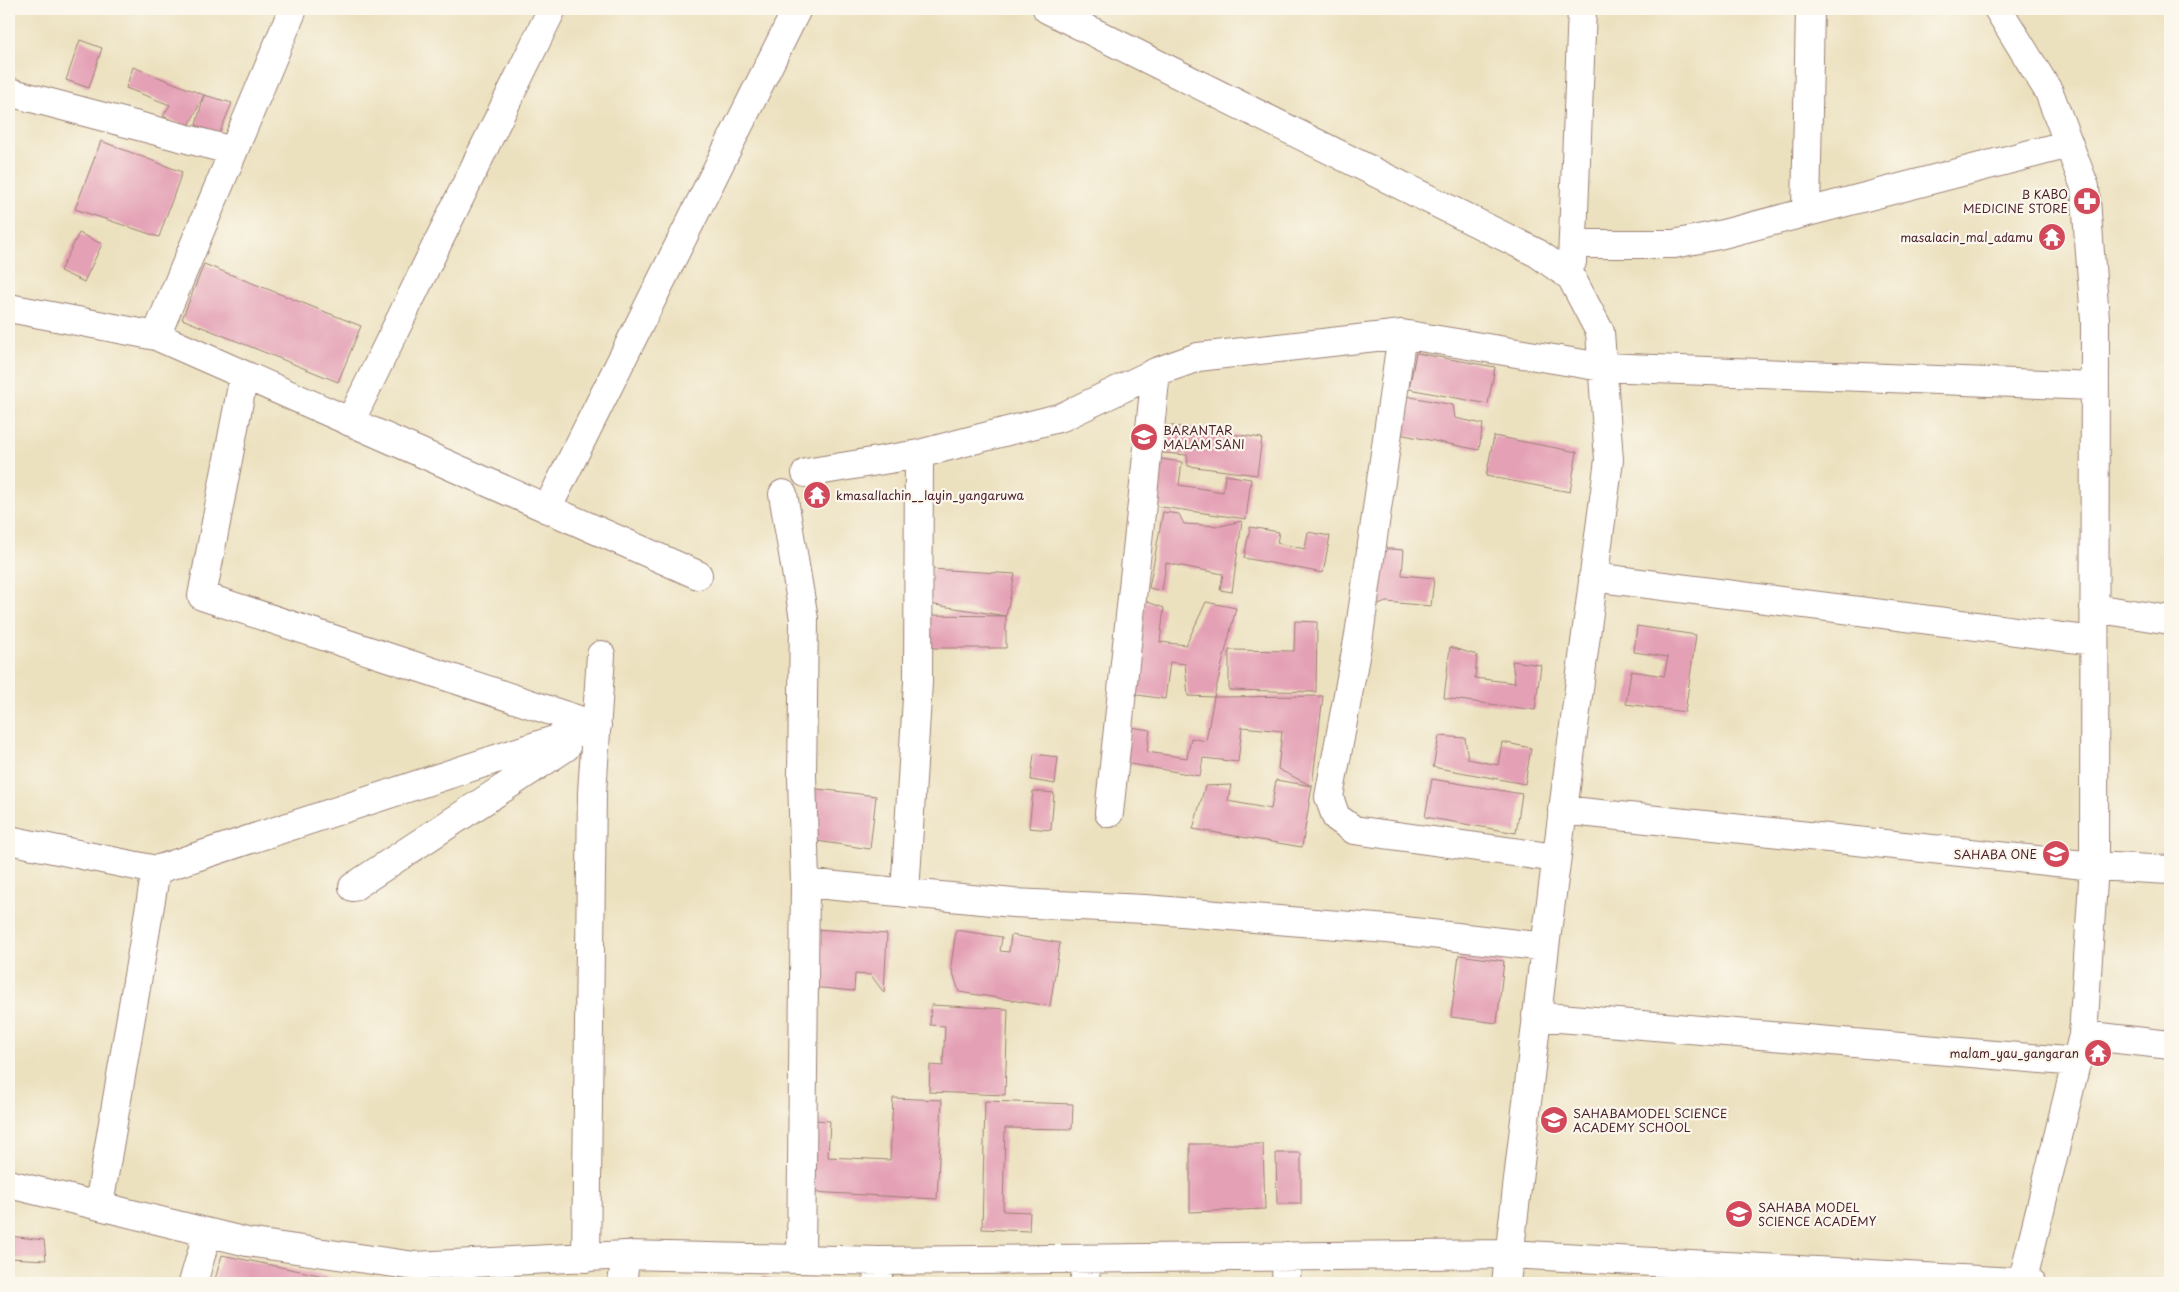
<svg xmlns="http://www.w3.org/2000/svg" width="2179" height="1292" font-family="'Playpen Sans',sans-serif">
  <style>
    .building { fill: #e4a0b5 }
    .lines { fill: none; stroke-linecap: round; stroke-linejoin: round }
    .street-casing { stroke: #9b8075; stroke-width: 30 }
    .street { stroke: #fff; stroke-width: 28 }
    .labels { text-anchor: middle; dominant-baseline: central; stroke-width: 4.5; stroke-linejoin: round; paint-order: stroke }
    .poi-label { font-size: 12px; fill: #4a1f2b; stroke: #fbf7ec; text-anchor: end }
  </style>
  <rect width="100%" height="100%" fill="#fbf7ec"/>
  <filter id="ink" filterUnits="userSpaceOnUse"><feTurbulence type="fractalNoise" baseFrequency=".02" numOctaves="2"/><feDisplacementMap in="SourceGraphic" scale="10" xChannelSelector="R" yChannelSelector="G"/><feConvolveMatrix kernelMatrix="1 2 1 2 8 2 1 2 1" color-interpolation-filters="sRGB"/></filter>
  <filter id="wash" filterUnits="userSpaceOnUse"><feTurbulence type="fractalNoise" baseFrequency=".0096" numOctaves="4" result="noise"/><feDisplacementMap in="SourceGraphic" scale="20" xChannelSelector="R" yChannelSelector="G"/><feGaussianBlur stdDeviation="1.12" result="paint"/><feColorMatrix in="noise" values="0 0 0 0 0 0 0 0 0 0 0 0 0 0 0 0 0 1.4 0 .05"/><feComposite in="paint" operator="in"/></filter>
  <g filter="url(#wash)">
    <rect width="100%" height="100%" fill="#ece1bf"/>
    <g id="blocks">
      <path class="building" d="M80 40 102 48 89 88 66 80Z
        M133 67 204 95 188 128 163 116 170 105 126 88Z
        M204 95 232 103 219 134 196 125Z
        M101 141 182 172 159 237 75 209Z
        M79 233 102 244 84 282 60 271Z
        M204 264 361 326 338 382 182 319Z
        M1416 353 1495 367 1488 404 1409 389Z
        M1406 396 1453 405 1455 418 1483 424 1479 450 1399 434Z
        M1166 425 1262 438 1257 475 1188 466 1187 455 1163 453Z
        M1494 436 1577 452 1570 492 1486 476Z
        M1161 459 1182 462 1179 485 1223 492 1225 475 1251 479 1246 519 1155 506Z
        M1163 512 1179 514 1184 524 1220 526 1242 521 1232 592 1220 590 1223 574 1166 563 1162 591 1149 588Z
        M1250 527 1279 532 1277 543 1305 549 1308 532 1330 536 1323 573 1244 558Z
        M1377 548 1404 550 1402 575 1434 578 1431 606 1386 602 1371 608Z
        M931 569 1015 574 1006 616V648H929V615L1006 616 929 604Z
        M1145 601 1164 608 1160 642 1186 645 1206 602 1236 608 1214 697 1188 696 1185 664 1170 662 1165 699 1131 694Z
        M1295 621 1317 622 1316 692 1229 690V650L1294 651Z
        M1637 626 1696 635 1685 712 1626 704 1631 671 1664 676 1668 657 1634 652Z
        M1450 647 1477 655 1475 678 1515 683 1512 661 1541 665 1535 710 1444 698Z
        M1323 696 1312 786 1278 769 1282 731 1242 727 1238 762 1203 758 1200 776 1125 763 1131 727 1150 730 1147 752 1187 758 1191 738 1206 741 1214 697Z
        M1439 736 1465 738 1468 759 1498 765 1502 742 1531 748 1525 784 1433 767Z
        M1034 754 1058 757 1055 784 1031 780Z
        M1432 779 1522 794 1516 833 1425 817Z
        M1276 780 1312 786 1302 847 1193 829 1205 786 1231 785 1228 801 1271 809Z
        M810 788 876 796 870 849 810 840Z
        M1033 791 1054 793 1051 830 1029 828Z
        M815 929 887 934 884 993 871 975 855 974 854 991 811 987Z
        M956 930 1002 937 1000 951 1009 952 1011 935 1060 943 1050 1006 959 992 951 966Z
        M1459 955 1504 961 1497 1023 1451 1017Z
        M931 1005 1008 1009 1005 1095 929 1092 930 1065 943 1066 945 1026 930 1025Z
        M893 1098 942 1100 937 1199 811 1192 816 1120 830 1121 828 1157 890 1160Z
        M985 1101 1073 1104 1072 1129 1005 1128 1003 1211 1030 1212 1029 1231 982 1229Z
        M1190 1144H1263L1265 1209 1190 1212Z
        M1276 1153H1301V1204H1277Z
        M9 1236 44 1240 46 1260 9 1258Z
        M222 1255 353 1282V1283H214Z
        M761 1277 791 1282V1283H760Z"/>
    </g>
  </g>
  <g filter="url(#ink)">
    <use href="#blocks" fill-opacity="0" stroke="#9b8075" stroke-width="1"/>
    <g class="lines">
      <g class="street-casing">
        <path id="street" d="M1047 9 1537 253 1571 277 1600 332 1609 460 1545 947 1506 1283
          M1998 9 2049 92 2085 187 2095 319 2094 866 2083 1035 2022 1283
          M9 92 233 151
          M1806 212 1810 9
          M1573 244H1674L1723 234 2069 144
          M1572 262 1582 9
          M9 308 156 336 698 575
          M1402 334 1359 635 1329 797 1336 817 1354 830 1556 858
          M156 336 293 9
          M350 422 552 9
          M806 473 919 454 1062 417 1156 372 1198 357 1402 334 1602 367 2094 386
          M783 494 804 619 802 776 805 883 801 1258
          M547 509 797 9
          M1593 577 2094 641
          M2094 608 2170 620
          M1562 810 2094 866 2170 870
          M1109 813 1156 372
          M9 840 156 870
          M805 883 1013 903 1145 909 1387 929 1545 947
          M353 887 566 747
          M905 893 918 682 919 454
          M1536 1016 2077 1062
          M2083 1035 2170 1045
          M9 1184 247 1242 415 1266 626 1255 880 1261 1508 1254 2032 1283
          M99 1205 156 870 597 726 202 596 244 375
          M586 1258 592 793 601 655
          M193 1283 207 1234
          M622 1283 626 1255
          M877 1283 880 1261
          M1084 1283 1088 1259
          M1286 1283 1287 1256"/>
      </g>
      <use href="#street" class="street"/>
    </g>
  </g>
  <defs>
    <g id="pharmacy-disc" transform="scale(1.4375)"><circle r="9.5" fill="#d1495b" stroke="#fbf7ec"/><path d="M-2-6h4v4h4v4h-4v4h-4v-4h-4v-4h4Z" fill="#fff"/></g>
    <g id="temple-disc" transform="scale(1.4375)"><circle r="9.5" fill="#d1495b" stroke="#fbf7ec"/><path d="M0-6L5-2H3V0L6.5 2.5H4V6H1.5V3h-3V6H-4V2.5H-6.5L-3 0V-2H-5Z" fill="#fff"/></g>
    <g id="school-disc" transform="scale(1.4375)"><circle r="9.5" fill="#d1495b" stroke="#fbf7ec"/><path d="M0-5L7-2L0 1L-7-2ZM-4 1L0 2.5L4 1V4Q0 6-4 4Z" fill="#fff"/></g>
  </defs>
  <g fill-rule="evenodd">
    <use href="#pharmacy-disc" x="2087" y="201"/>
    <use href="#temple-disc" x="2052" y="237"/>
    <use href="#school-disc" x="1144" y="437"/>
    <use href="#temple-disc" x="817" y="495"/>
    <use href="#school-disc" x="2056" y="854"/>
    <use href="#temple-disc" x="2098" y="1053"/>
    <use href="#school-disc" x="1554" y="1120"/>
    <use href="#school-disc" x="1739" y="1214"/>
  </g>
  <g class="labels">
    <g class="poi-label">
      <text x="2068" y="194">B KABO<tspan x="2068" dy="14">MEDICINE STORE</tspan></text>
      <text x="2033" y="237">masalacin_mal_adamu</text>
      <text x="1163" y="430" text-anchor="start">BARANTAR<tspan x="1163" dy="14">MALAM SANI</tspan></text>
      <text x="836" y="495" text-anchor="start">kmasallachin__layin_yangaruwa</text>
      <text x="2037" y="854">SAHABA ONE</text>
      <text x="2079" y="1053">malam_yau_gangaran</text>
      <text x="1573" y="1113" text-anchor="start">SAHABAMODEL SCIENCE<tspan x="1573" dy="14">ACADEMY SCHOOL</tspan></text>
      <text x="1758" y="1207" text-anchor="start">SAHABA MODEL<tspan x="1758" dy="14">SCIENCE ACADEMY</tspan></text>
    </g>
  </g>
  <rect width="2179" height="1292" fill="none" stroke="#fbf7ec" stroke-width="30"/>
</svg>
